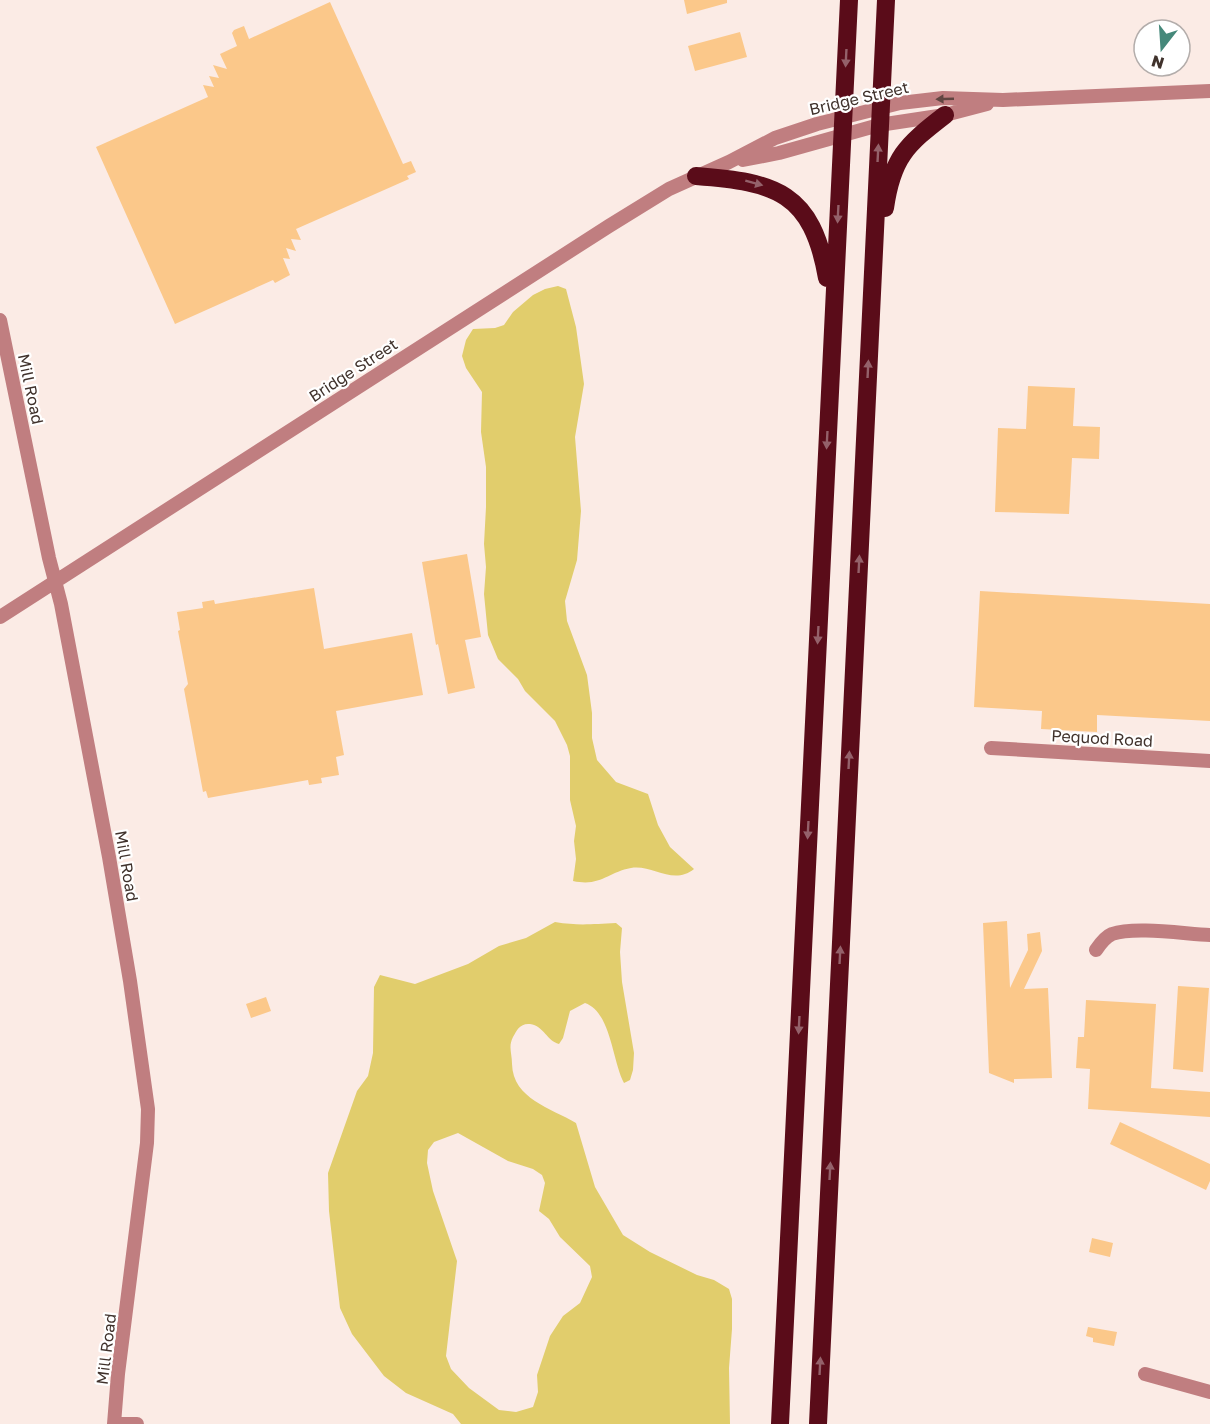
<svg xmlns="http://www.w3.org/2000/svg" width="1210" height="1424" font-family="'Golos Text',sans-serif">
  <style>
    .green { fill: #e1cd6c; fill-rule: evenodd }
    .building { fill: #fbc88a }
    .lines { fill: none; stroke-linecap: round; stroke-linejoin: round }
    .minor { stroke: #c07e80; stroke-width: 14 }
    .highway { stroke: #5a0c19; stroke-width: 18 }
    .oneway { fill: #94616a }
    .oneway2 { fill: #604541 }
    .labels { text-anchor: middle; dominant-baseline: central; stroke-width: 4.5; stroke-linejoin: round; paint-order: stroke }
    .street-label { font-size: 16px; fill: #40322c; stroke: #fff }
  </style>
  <rect width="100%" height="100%" fill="#fbebe5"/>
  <path class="green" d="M558 286 566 289 576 327 584 384 575 437 581 511 577 560 565 601 567 621 587 675 592 713V738L597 760 616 782 648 794 658 825 670 847 694 869C673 886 652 864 631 868 608 872 601 887 573 881L576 859 574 841 576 826 570 800V756L567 745 555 721 525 691 518 679 498 659 488 635 484 594 486 567 484 544 486 507V467L481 432 482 392 466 368 462 356 466 340 473 329 495 328 504 325 513 312 533 295 545 289Z
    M555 922C579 926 592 924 616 923L622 928 620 952 622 982 634 1053 633 1070 630 1080 624 1083C612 1060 611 1012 585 1003L570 1011 563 1038 559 1044C547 1041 544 1026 530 1024 520 1023 517 1030 513 1037 508 1047 512 1053 512 1064 513 1099 551 1108 576 1123L595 1187 623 1235 650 1252 697 1275 714 1280 729 1289 732 1299V1329L729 1368 730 1424H461L453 1414 406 1393 384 1376 352 1334 340 1308 329 1211 328 1173 357 1091 368 1076 373 1053 374 987 380 975 415 984 468 964 499 946 526 938ZM458 1133 508 1161 533 1169 542 1175 545 1183 539 1211 549 1219 560 1237 590 1266 592 1277 580 1303 563 1316 550 1336 537 1375 538 1392 533 1407 516 1412 499 1410 469 1388 451 1369 446 1356 457 1261 433 1191 427 1163 428 1150 434 1142Z"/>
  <path class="building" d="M684 0H727V3L687 14Z
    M330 2 403 164 411 161 416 172 407 176 409 179 296 229 301 240 291 239 296 251 286 248 290 259 283 258 290 275 275 283 273 280 175 324 96 147 208 97 203 85 214 87 209 76 219 78 213 65 227 69 220 54 237 46 232 33 234 30 244 26 249 39Z
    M740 32 747 57 695 71 688 46Z
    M1028 386 1075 388 1073 426 1100 427 1099 459 1072 458 1069 514 995 512 998 428 1026 429Z
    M467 554 481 637 465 640 475 688 448 694 438 644 436 645 422 562Z
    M314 588 324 649 412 633 423 695 336 711 344 755 336 757 339 775 321 778 322 783 309 785 308 780 208 798 206 791 203 792 184 689 188 684 178 631 180 630 177 612 203 608 202 602 214 600 215 604Z
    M980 591 1210 604V721L1097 715V732L1041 729 1042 711 974 707Z
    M1007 921 1010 988 1028 950 1027 934 1040 932 1042 951 1024 989 1048 988 1052 1078 1014 1079V1083L989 1073 983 923Z
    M1178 986 1209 988 1203 1072 1173 1069Z
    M266 997 271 1011 251 1018 246 1004Z
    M1086 1000 1156 1004 1151 1088 1210 1092V1117L1088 1109 1090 1069 1076 1068 1078 1037H1084Z
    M1120 1122 1210 1164V1181L1206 1190 1110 1144Z
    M1092 1238 1113 1243 1110 1257 1089 1252Z
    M1088 1327 1117 1332 1114 1346 1093 1342V1338L1086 1336Z"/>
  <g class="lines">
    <path class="minor" d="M743 160 779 153 879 125 945 115 987 104
      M0 320 49 558 61 604 109 857 130 981 148 1109 147 1143 118 1374 114 1424
      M0 617 609 226 669 189 729 162 775 138 817 124 900 103 943 98 1003 100 1210 91
      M991 748 1210 761
      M1096 950C1100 944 1105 937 1112 934 1135 926 1185 934 1210 935
      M1145 1374 1210 1392
      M118 1424H137"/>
    <path class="highway" d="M696 176C776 182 812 192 827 278
      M885 208C892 158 906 145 945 115
      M780 1424 849 0
      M818 1424 886 0"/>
  </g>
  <defs><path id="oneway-solid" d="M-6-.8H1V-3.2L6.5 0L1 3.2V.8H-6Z" transform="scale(1.5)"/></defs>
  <g class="oneway">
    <use href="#oneway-solid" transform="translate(846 58) rotate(93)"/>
    <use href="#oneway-solid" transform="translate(878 153) rotate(-87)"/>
    <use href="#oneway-solid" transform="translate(754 183) rotate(15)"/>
    <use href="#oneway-solid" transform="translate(838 214) rotate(93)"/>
    <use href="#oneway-solid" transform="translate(868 369) rotate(-87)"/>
    <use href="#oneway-solid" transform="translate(827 440) rotate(93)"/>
    <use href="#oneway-solid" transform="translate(859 564) rotate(-87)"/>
    <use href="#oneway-solid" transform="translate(818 635) rotate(93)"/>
    <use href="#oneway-solid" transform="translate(849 760) rotate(-87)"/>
    <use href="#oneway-solid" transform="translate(808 830) rotate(93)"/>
    <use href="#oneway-solid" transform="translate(840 955) rotate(-87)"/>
    <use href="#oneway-solid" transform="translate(799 1025) rotate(93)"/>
    <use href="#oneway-solid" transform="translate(830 1171) rotate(-87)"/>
    <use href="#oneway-solid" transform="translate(820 1366) rotate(-87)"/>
  </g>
  <use class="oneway2" href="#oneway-solid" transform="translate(945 99) rotate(178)"/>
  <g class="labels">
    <g class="street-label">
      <text transform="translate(859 98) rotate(-13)">Bridge Street</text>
      <text transform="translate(353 370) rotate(-33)">Bridge Street</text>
      <text transform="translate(31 389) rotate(78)">Mill Road</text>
      <text transform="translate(1102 738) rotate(3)">Pequod Road</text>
      <text transform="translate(127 866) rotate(80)">Mill Road</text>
      <text transform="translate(106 1349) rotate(-83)">Mill Road</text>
    </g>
  </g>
  <g transform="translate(1162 48) rotate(197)"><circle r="28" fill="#ffffff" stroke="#b3adab" stroke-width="1.5"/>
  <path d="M0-4.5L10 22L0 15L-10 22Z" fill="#45887a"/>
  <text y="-9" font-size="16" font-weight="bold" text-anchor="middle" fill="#40322c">N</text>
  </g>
</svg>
